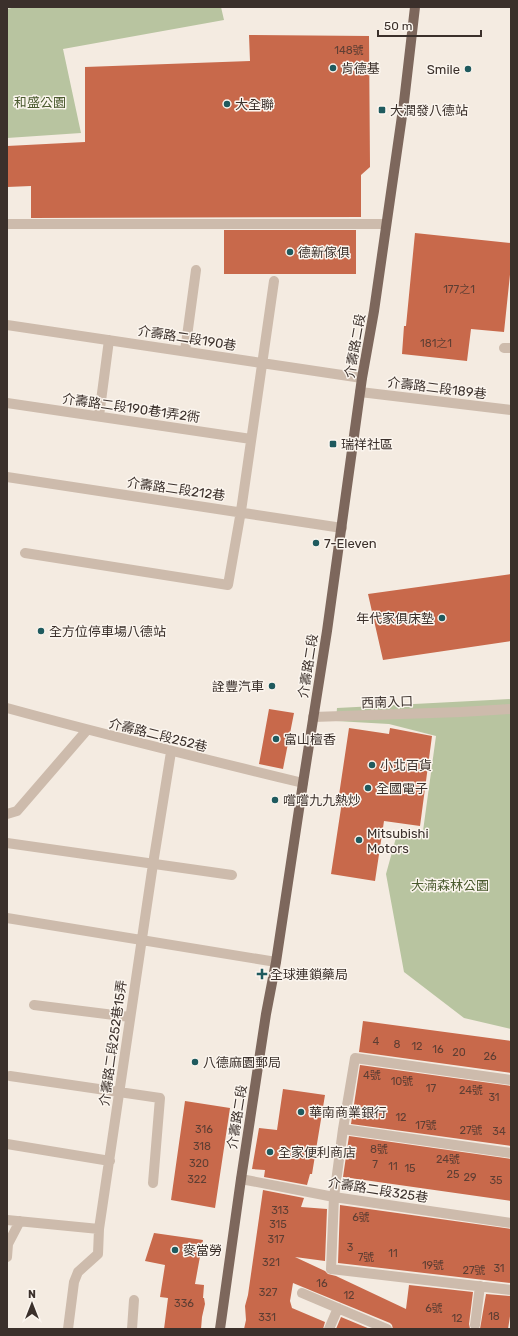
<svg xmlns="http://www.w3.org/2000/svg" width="518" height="1336" font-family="Rubik,'Noto Sans TC',sans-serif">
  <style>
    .green { fill: #b8c4a0 }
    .building { fill: #c8694b }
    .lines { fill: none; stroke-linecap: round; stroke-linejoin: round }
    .minor { stroke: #cdbbac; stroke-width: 10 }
    .major { stroke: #7d675c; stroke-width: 10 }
    .poi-dot { fill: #1f5a5e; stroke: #fbf5ee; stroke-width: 1.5 }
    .labels { text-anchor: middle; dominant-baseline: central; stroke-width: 3; stroke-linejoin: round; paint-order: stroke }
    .number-label { font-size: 11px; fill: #5e3e33 }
    .poi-label { font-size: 13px; fill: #3b302b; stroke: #fbf5ee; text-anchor: start }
    .park-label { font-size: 13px; fill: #4a5a2e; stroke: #fbf5ee }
    .street-label { font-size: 13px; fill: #3b302b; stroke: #fbf5ee }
  </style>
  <rect width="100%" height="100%" fill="#f4ebe1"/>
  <path class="green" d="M16 7H221L224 20 63 49 81 133 7 138V9Z
    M511 699V1029L464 1018 404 972 386 874 397 834 423 831 436 736 389 724 336 721 337 708Z"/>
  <path class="building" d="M249 35 369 36 370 167 361 175V217L31 218V186L7 187V146L85 142V67L250 61Z
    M224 230H356V274H224Z
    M415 233 511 243V265L504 332 471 329 467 361 402 354 404 326H406Z
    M511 574V641L383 660 368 594Z
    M269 709 294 713 283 769 259 764Z
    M349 728 389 734 390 728 432 736 420 826 384 821 375 881 331 874 343 795H339Z
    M363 1021 511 1041V1073L359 1052Z
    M360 1065 511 1086V1146L351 1124Z
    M283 1089 325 1095 312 1174H310L307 1185 264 1177 265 1170 252 1169 259 1128 277 1130Z
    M185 1101 230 1108 215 1208 171 1200Z
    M349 1136 511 1159V1201L343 1177Z
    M263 1190 304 1198 301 1207 327 1209 325 1261 295 1257 325 1271 328 1274 336 1276 406 1309 409 1285 473 1292 469 1324 470 1329H393L392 1325 390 1323 293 1283 290 1301 292 1308 325 1322 323 1329H244L246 1320 245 1306 248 1295Z
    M340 1205 511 1229V1283L338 1263Z
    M154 1233 203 1240 195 1284 204 1285 203 1298H204L205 1304 202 1317 201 1329H164L168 1298 160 1297 165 1265 145 1261Z
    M486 1294 511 1296V1310L508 1329H480Z
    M341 1317 370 1329H336Z"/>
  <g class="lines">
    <path class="minor" d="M7 224H386
      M7 325 362 378
      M504 348H511
      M185 351 196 270
      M360 392 511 410
      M7 403 251 439
      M99 416 109 340
      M7 477 342 528
      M25 553 228 585 241 511 274 281
      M7 708C105 735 204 759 303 783
      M313 717 461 712 511 709
      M7 814 17 811 87 730
      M7 843 232 875
      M7 918 276 962
      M34 1005 130 1017
      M10 1076 160 1098 153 1183
      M511 1080 355 1058 343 1129 334 1197 331 1269 511 1290
      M343 1129 511 1153
      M7 1144 110 1161
      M241 1179 334 1197 511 1223
      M7 1220 99 1229
      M7 1257 8 1244 20 1221
      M302 1293 387 1329
      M475 1325 480 1286
      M68 1329 74 1282 78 1272 98 1254 99 1229 153 864 171 752
      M132 1329 134 1300
      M329 1329 338 1308"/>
    <path class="major" d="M220 1329 241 1179 266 1014 276 962 303 783 327 631 362 378 374 311 404 102 415 7"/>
  </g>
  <g class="poi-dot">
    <circle cx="333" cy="68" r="4"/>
    <circle cx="468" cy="69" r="4"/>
    <circle cx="227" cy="104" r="4"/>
    <rect x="378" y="106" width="8" height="8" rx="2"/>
    <circle cx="290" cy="252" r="4"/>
    <rect x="329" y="440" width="8" height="8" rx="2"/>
    <circle cx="316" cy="543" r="4"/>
    <circle cx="442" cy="618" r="4"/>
    <circle cx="41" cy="631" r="4"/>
    <circle cx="272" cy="686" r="4"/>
    <circle cx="276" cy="739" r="4"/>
    <circle cx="372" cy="765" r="4"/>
    <circle cx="368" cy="788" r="4"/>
    <circle cx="275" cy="800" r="4"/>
    <circle cx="359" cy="840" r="4"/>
    <path d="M260 968h4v4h4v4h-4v4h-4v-4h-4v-4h4z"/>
    <circle cx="195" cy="1062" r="4"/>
    <circle cx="301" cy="1112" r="4"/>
    <circle cx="270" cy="1152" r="4"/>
    <circle cx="175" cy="1250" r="4"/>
  </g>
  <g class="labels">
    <g class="number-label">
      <text x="349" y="50">148號</text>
      <text x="459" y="289">177之1</text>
      <text x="436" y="343">181之1</text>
      <text x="376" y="1041">4</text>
      <text x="397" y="1044">8</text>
      <text x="417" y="1046">12</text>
      <text x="438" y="1049">16</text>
      <text x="459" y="1052">20</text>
      <text x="490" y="1056">26</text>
      <text x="372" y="1075">4號</text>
      <text x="402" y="1081">10號</text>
      <text x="431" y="1088">17</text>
      <text x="471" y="1090">24號</text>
      <text x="494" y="1097">31</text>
      <text x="401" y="1117">12</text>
      <text x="426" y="1125">17號</text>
      <text x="204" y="1129">316</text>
      <text x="471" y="1130">27號</text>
      <text x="499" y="1131">34</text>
      <text x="202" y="1146">318</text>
      <text x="379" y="1149">8號</text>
      <text x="448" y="1159">24號</text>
      <text x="199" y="1163">320</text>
      <text x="375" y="1164">7</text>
      <text x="393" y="1166">11</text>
      <text x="410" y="1168">15</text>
      <text x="453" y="1174">25</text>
      <text x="470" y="1177">29</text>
      <text x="197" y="1179">322</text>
      <text x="496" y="1180">35</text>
      <text x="280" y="1210">313</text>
      <text x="361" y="1217">6號</text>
      <text x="278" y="1224">315</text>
      <text x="276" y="1239">317</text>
      <text x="350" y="1247">3</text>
      <text x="393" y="1253">11</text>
      <text x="366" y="1257">7號</text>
      <text x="271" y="1262">321</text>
      <text x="433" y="1265">19號</text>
      <text x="499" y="1268">31</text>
      <text x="474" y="1270">27號</text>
      <text x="322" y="1283">16</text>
      <text x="268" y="1292">327</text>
      <text x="349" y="1295">12</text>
      <text x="184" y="1303">336</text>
      <text x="434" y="1308">6號</text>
      <text x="494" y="1316">18</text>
      <text x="267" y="1317">331</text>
      <text x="457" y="1318">12</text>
    </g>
    <g class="poi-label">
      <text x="341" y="68">肯德基</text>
      <text x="460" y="69" text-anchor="end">Smile</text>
      <text x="235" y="104">大全聯</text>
      <text x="390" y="110">大潤發八德站</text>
      <text x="298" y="252">德新傢俱</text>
      <text x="341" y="444">瑞祥社區</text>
      <text x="324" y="543">7-Eleven</text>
      <text x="434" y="618" text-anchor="end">年代家俱床墊</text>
      <text x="49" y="631">全方位停車場八德站</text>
      <text x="264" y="686" text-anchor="end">詮豐汽車</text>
      <text x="284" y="739">富山檀香</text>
      <text x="380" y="765">小北百貨</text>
      <text x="376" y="788">全國電子</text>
      <text x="283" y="800">嚐嚐九九熱炒</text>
      <text x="367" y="833">Mitsubishi<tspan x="367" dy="15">Motors</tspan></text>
      <text x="270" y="974">全球連鎖藥局</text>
      <text x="203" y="1062">八德麻園郵局</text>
      <text x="309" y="1112">華南商業銀行</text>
      <text x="278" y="1152">全家便利商店</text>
      <text x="183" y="1250">麥當勞</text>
    </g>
    <g class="park-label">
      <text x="40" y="102">和盛公園</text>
      <text x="450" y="885">大湳森林公園</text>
    </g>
    <g class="street-label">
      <text transform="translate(187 338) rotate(9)">介壽路二段190巷</text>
      <text transform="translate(355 346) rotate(-80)">介壽路二段</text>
      <text transform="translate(437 388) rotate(7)">介壽路二段189巷</text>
      <text transform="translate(131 408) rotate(8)">介壽路二段190巷1弄2衖</text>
      <text transform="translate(176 489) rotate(8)">介壽路二段212巷</text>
      <text transform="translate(308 666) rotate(-81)">介壽路二段</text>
      <text transform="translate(387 702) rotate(-2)">西南入口</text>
      <text transform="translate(158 735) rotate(14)">介壽路二段252巷</text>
      <text transform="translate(113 1043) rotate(-82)">介壽路二段252巷15弄</text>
      <text transform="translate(237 1117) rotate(-81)">介壽路二段</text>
      <text transform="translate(378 1190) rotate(9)">介壽路二段325巷</text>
    </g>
  </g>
  <rect width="518" height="1336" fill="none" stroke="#3b302b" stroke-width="16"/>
  <g transform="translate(32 1304)" stroke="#fbf5ee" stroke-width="3" paint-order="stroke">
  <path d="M0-3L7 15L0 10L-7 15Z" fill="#3b302b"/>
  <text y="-6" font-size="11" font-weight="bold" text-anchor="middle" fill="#3b302b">N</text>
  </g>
  <path d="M378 30v6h103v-6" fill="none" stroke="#3b302b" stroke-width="2"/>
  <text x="384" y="30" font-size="12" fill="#3b302b" stroke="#fbf5ee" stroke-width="3" paint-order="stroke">50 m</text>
</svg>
